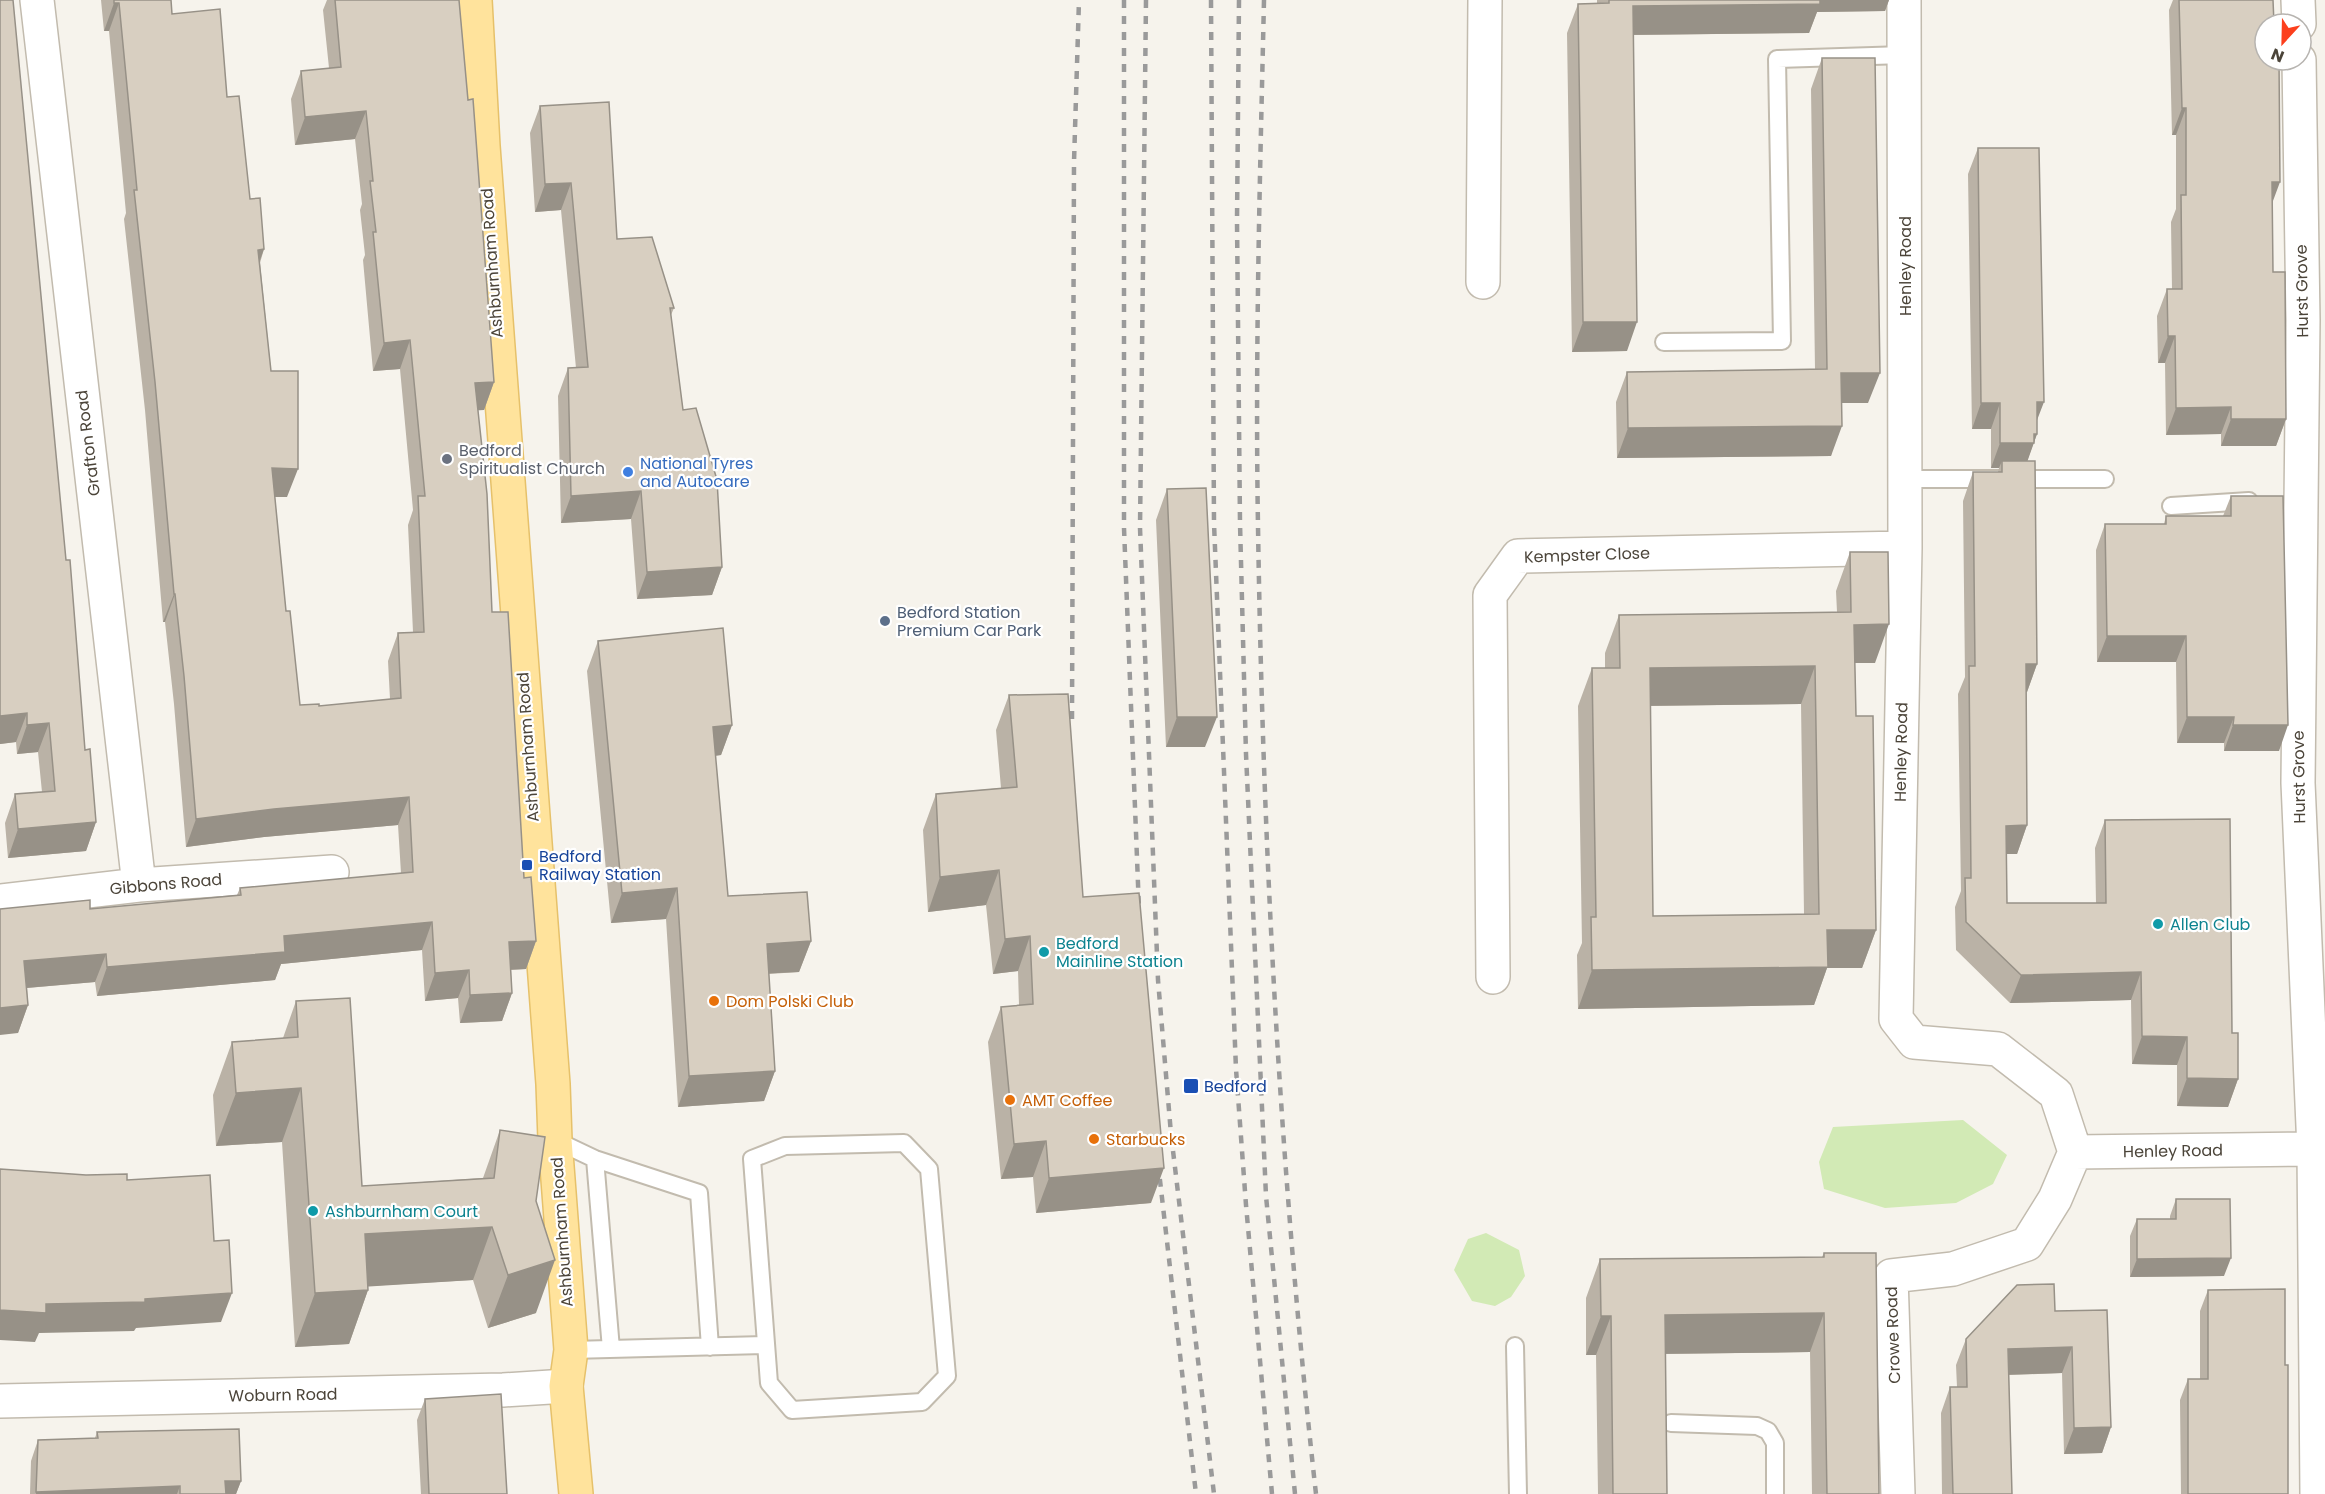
<svg xmlns="http://www.w3.org/2000/svg" width="2325" height="1494" font-family="Poppins,sans-serif">
  <style>
    .green { fill: #d2eab5 }
    .lines { fill: none; stroke-linecap: round; stroke-linejoin: round }
    .lane-casing { stroke: #c2bbae; stroke-width: 20 }
    .street-casing { stroke: #c2bbae; stroke-width: 36 }
    .primary-casing { stroke: #e6c16a; stroke-width: 36 }
    .lane { stroke: #fff; stroke-width: 16 }
    .street { stroke: #fff; stroke-width: 33 }
    .primary { stroke: #ffe39c; stroke-width: 33 }
    .rail { stroke: #9a9a9a; stroke-width: 4.5; stroke-dasharray: 8 8; stroke-linecap: butt }
    .wall { fill: #bab2a6; fill-rule: evenodd }
    .shaded-wall { fill: #979187 }
    .building { fill: #d8cfc1; stroke: #979187; stroke-width: 1.5; fill-rule: evenodd }
    .worship-dot { fill: #6b7280; stroke: #fff; stroke-width: 2 }
    .shop-dot { fill: #3f7fe0; stroke: #fff; stroke-width: 2 }
    .service-dot { fill: #5c6f8a; stroke: #fff; stroke-width: 2 }
    .transit-dot { fill: #1a4fb4; stroke: #fff; stroke-width: 2 }
    .culture-dot { fill: #0f9aa8; stroke: #fff; stroke-width: 2 }
    .food-dot { fill: #e8710a; stroke: #fff; stroke-width: 2 }
    .labels { text-anchor: middle; dominant-baseline: central; stroke-width: 4.5; stroke-linejoin: round; paint-order: stroke }
    .street-label { font-size: 16px; fill: #4b4439; stroke: #fff }
    .worship-label { font-size: 16px; fill: #5b616d; stroke: #fff; text-anchor: start }
    .shop-label { font-size: 16px; fill: #366cbe; stroke: #fff; text-anchor: start }
    .service-label { font-size: 16px; fill: #4e5e75; stroke: #fff; text-anchor: start }
    .transit-label { font-size: 16px; fill: #164399; stroke: #fff; text-anchor: start }
    .culture-label { font-size: 16px; fill: #0d838f; stroke: #fff; text-anchor: start }
    .food-label { font-size: 16px; fill: #c56008; stroke: #fff; text-anchor: start }
  </style>
  <rect width="100%" height="100%" fill="#f6f3ec"/>
  <path class="green" d="M1963 1120 2007 1155 1993 1184 1956 1203 1885 1208 1824 1189 1819 1162 1833 1127Z
    M1486 1233 1519 1250 1525 1276 1511 1297 1495 1306 1472 1301 1454 1270 1468 1239Z"/>
  <g class="lines">
    <g class="lane-casing">
      <path id="lane" d="M1664 342 1782 341 1777 59 1904 55
        M1905 479H2105
        M2171 506 2249 501
        M555 1140 595 1159 699 1193 710 1347
        M904 1143 929 1169 947 1376 922 1402 792 1410 769 1383 752 1159 785 1146Z
        M595 1159 611 1349
        M1515 1346 1518 1494
        M571 1350 765 1345
        M1671 1423 1757 1426 1768 1431 1775 1443V1494"/>
    </g>
    <g class="street-casing">
      <path id="street" d="M37 0 139 885
        M1904 0 1905 548 1896 1019 1914 1042 1998 1049 2056 1094 2075 1152 2314 1149
        M2298 0 2299 24
        M2299 60 2303 320 2298 783 2314 1149 2317 1494
        M1483 282 1485 0
        M0 901 139 885 332 872
        M1493 977 1490 595 1518 556 1905 548
        M0 1401 503 1390 566 1386
        M1898 1494 1891 1276 1953 1269 2027 1244 2055 1199 2075 1152"/>
    </g>
    <g class="primary-casing">
      <path id="primary" d="M475 0 483 146 553 1084 555 1140 571 1350 566 1386 576 1494"/>
    </g>
    <use href="#lane" class="lane"/>
    <use href="#street" class="street"/>
    <use href="#primary" class="primary"/>
    <path class="rail" d="M1124 0V528L1139 909
      M1146 0 1140 528 1158 980 1171 1134 1214 1494
      M1211 0 1214 523 1236 1069 1246 1205 1272 1494
      M1239 0 1237 221 1240 523 1246 754 1266 1196 1295 1494
      M1264 0C1260 175 1255 351 1258 526 1263 849 1280 1173 1316 1494
      M1072 719 1074 162 1079 0
      M1158 1163 1196 1494"/>
  </g>
  <path class="wall" d="M0 0 66 560 85 750 96 822 86 851 8 858 5 823 15 794 42 792 38 752 17 754 16 742 0 744Z
    M101 0H171L172 14 227 97 250 199 264 249 260 263 271 371 287 497H275L286 611 300 705 319 706 390 699 388 661 398 633 413 632 408 525 413 510 400 369 373 371 363 260 365 255 360 210 362 204 355 139 295 145 291 99 301 71 329 68 323 10 327 0H459L494 382 484 410H478L492 612 524 878 536 941 526 969 511 970 512 993 502 1021 460 1023 458 998 425 1001 422 950 281 964 275 980 97 996 95 982 27 988 28 1005 18 1033 0 909H90L237 895 240 888 401 873 398 825 264 837 186 847 174 704 165 622H163L145 410 124 219 126 213 109 31H104Z
    M1597 0H1889L1885 11 1817 12 1809 33 1633 35 1627 351 1572 352 1567 33 1578 4 1597 3Z
    M2173 0H2273L2272 203 2273 272 2286 419 2276 446H2221V434L2166 435 2165 363H2158L2157 316 2167 289H2172L2171 222 2176 209V135H2172L2169 10Z
    M1822 58 1868 403H1842L1831 456 1617 458 1616 402 1627 372 1815 369 1811 89Z
    M540 106 617 239 674 308 671 315 683 410 722 567 712 595 637 599 631 519 561 523 558 396 568 368H576L561 210 535 212 530 133Z
    M1978 148 2037 421V434L2027 461 2037 664 2027 692H2026L2027 825 2017 854H2006L2007 903H2096L2095 848 2105 820 2232 1033 2238 1079 2228 1107 2177 1106V1065L2132 1064 2131 1000 2010 1003 1956 950 1955 907 1961 891 1958 694 1965 677 1963 501 1973 472H1998L1999 468H1991V429H1972L1968 174Z
    M1167 489 1205 747H1166L1156 520Z
    M2231 496 2279 751H2224V743H2177L2176 662H2097L2096 550 2105 524H2164L2166 516H2223Z
    M1850 552 1875 663H1855L1856 716 1876 930 1862 968H1827L1814 1005 1578 1009 1577 955 1582 943 1578 706 1592 668H1605V653L1619 615 1837 612 1836 591ZM1801 704 1804 914 1653 916 1650 706Z
    M598 641 732 725 721 755 715 756 728 896 811 941 799 972 769 974 775 1071 764 1101 678 1107 666 919 611 923 587 671Z
    M1009 695 1083 897 1151 1203 1036 1213 1033 1177 1001 1179 988 1042 1001 1007 1019 1005 1018 971 993 974 986 905 928 912 923 830 936 794 1001 788 996 730Z
    M296 1001 362 1186 483 1178 500 1130 536 1201V1313L488 1328 473 1280 368 1286V1290L349 1344 295 1347 282 1142 216 1146 213 1095 232 1042 283 1038Z
    M2176 1199 2224 1276 2130 1277V1236L2137 1219H2170V1216Z
    M1824 1253 1879 1494H1812L1810 1352 1665 1354 1667 1494H1598L1596 1355H1586V1298L1600 1259 1822 1257Z
    M2208 1290 2285 1365 2288 1494H2181L2180 1400 2188 1379H2200V1311Z
    M2055 1311 2111 1427 2102 1453 2064 1454 2062 1373 2009 1375 2012 1494H1942L1941 1413 1950 1387H1957L1956 1365 1966 1339Z
    M425 1399 507 1494H421L417 1420Z
    M97 1432 241 1481 236 1494H30L31 1461 38 1440 95 1438Z"/>
  <path class="shaded-wall" d="M1813 0H1889L1885 11 1817 12 1809 33 1622 35 1633 6Z
    M114 3H119L109 31H104Z
    M2182 108H2186L2176 135H2172Z
    M366 111 355 139 295 145 305 117Z
    M2272 182H2280L2270 209Z
    M571 183 561 210 535 212 545 184Z
    M264 249 254 277 258 250Z
    M1583 322H1637L1627 351 1572 352Z
    M2168 336H2175L2165 363H2158Z
    M410 340 400 369 373 371 384 343Z
    M1841 373H1880L1868 403H1830Z
    M494 382 484 410 465 411 475 383Z
    M2037 402H2044L2034 428Z
    M1981 403H2000L1991 429H1972Z
    M2231 407 2221 434 2166 435 2176 408Z
    M2231 419H2286L2276 446H2221Z
    M1842 426 1831 456 1617 458 1628 428Z
    M2034 434H2037L2025 468 2002 461 1999 468H1991L2000 443Z
    M272 468 298 469 287 497H262Z
    M641 491 631 519 561 523 571 496Z
    M722 567 712 595 637 599 647 572Z
    M174 594H175L165 622H163Z
    M1889 624 1875 663H1840L1854 625Z
    M2107 636H2186L2176 662H2097Z
    M2026 664H2037L2027 692H2016Z
    M1815 666 1801 704 1636 706 1650 668Z
    M27 713 16 742 0 744V716Z
    M1177 717H1217L1205 747H1166Z
    M2187 717H2234L2224 743H2177Z
    M49 723 38 752 17 754 27 725Z
    M732 725 721 755 702 757 713 727Z
    M2233 725H2288L2279 751H2224Z
    M409 797 398 825 264 837 186 847 196 819 274 809Z
    M96 822 86 851 8 858 18 829Z
    M2027 825 2017 854H1996L2006 826Z
    M999 870 986 905 928 912 940 877Z
    M677 888 666 919 611 923 622 893Z
    M432 922 422 950 281 964 275 980 97 996 107 967 284 936Z
    M1827 930H1876L1862 968H1827L1814 1005 1578 1009 1592 970Z
    M1030 936 1018 971 993 974 1005 939Z
    M536 941 526 969 499 970 509 942Z
    M811 941 799 972 756 974 767 944Z
    M106 954 95 982 14 989 24 961Z
    M469 970 458 998 425 1001 435 973Z
    M2141 972 2131 1000 2010 1003 2021 975Z
    M512 993 502 1021 460 1023 470 995Z
    M28 1005 18 1033 0 1035V1008Z
    M2142 1036 2187 1037 2177 1065 2132 1064Z
    M775 1071 764 1101 678 1107 689 1076Z
    M2187 1078 2238 1079 2228 1107 2177 1106Z
    M301 1088 282 1142 216 1146 236 1093Z
    M1046 1141 1033 1177 1001 1179 1014 1144Z
    M1164 1168 1151 1203 1036 1213 1049 1178Z
    M492 1227 473 1280 345 1288 365 1234Z
    M2231 1258 2224 1276 2130 1277 2137 1259Z
    M555 1260 536 1313 488 1328 508 1275Z
    M368 1290 349 1344 295 1347 315 1293Z
    M232 1293 221 1322 136 1328 134 1331 39 1333 35 1342 0 1340V1310L46 1304Z
    M1824 1313 1810 1352 1650 1354 1665 1315Z
    M1601 1316H1611L1596 1355H1586Z
    M2072 1347 2062 1373 1999 1375 2008 1349Z
    M2111 1427 2102 1453 2064 1454 2074 1428Z
    M225 1481H241L236 1494H220Z
    M180 1486 177 1494H36V1492Z"/>
  <path class="building" d="M0 0H13L66 560H70L85 750 90 749 96 822 18 829 15 794 55 791 49 723 27 725V713L0 716Z
    M114 0H171L172 14 220 9 227 97 239 96 250 199 260 198 264 249 258 250 271 371H298V469L272 468 286 611H290L300 705 319 704V706L401 698 398 633 424 632 418 496H425L410 340 384 343 373 232H376L370 181H373L366 111 305 117 301 71 341 67 335 0H459L468 100 473 99 494 382 475 383 487 494 492 612H508L524 878 531 877 536 941 509 942 512 993 470 995 469 970 435 973 432 922 284 936 285 952 107 967 106 954 24 961 28 1005 0 1008V909L90 900V909L241 895 240 888 413 872 409 797 274 809 196 819 184 676 175 594H174L155 382 134 190H137L119 3H114Z
    M1609 0H1820V4L1633 6 1637 322H1583L1578 4 1609 3Z
    M2179 0H2273L2274 24H2265V60H2279L2280 182H2272L2273 272H2285L2286 419H2231V407L2176 408 2175 336H2168L2167 289H2182L2181 195H2186V108H2182Z
    M1822 58H1875L1880 373H1841L1842 426 1628 428 1627 372 1827 369Z
    M609 102 617 239 652 237 674 308H670L683 410 696 408 717 480 722 567 647 572 641 491 571 496 568 368 588 367 571 183 545 184 540 106Z
    M1978 148H2039L2044 402H2037V434H2034V443H2000V403H1981Z
    M2002 461H2035L2037 664H2026L2027 825 2006 826 2007 903H2106L2105 820 2230 819 2232 1033H2238V1079L2187 1078V1037L2142 1036 2141 972 2021 975 1966 922 1965 878H1971L1969 666H1975L1973 472H2002Z
    M1206 488 1217 717H1177L1167 489Z
    M2231 496H2283L2288 725H2233L2234 717H2187L2186 636H2107L2105 524H2166V516H2231Z
    M1850 552H1888L1889 624 1854 625 1856 716H1873L1876 930H1827L1828 967 1592 970 1591 917H1596L1592 668H1620L1619 615 1851 612ZM1815 666 1819 914 1653 916 1650 668Z
    M723 628 732 725 713 727 728 896 807 892 811 941 767 944 775 1071 689 1076 677 888 622 893 598 641Z
    M1068 694 1083 897 1139 893 1164 1168 1049 1178 1046 1141 1014 1144 1001 1007 1033 1004 1030 936 1005 939 999 870 940 877 936 794 1017 787 1009 695Z
    M350 998 362 1186 494 1178 500 1130 545 1137 536 1201 555 1260 508 1275 492 1227 365 1234 368 1290 315 1293 301 1088 236 1093 232 1042 298 1037 296 1001Z
    M0 1169 86 1175 127 1174V1180L210 1175 214 1241 229 1240 232 1293 145 1299V1302L46 1304V1313L0 1310Z
    M2176 1199H2230L2231 1258 2137 1259V1219H2176Z
    M1824 1253H1876L1879 1494H1827L1824 1313 1665 1315 1667 1494H1613L1611 1316H1601L1600 1259 1824 1257Z
    M2054 1284 2055 1311 2107 1310 2111 1427 2074 1428 2072 1347 2008 1349 2012 1494H1953L1950 1387H1967L1966 1339 2017 1285Z
    M2285 1289V1365H2288V1494H2188V1379H2208V1290Z
    M501 1394 507 1494H429L425 1399Z
    M239 1429 241 1481H225L226 1494H180V1486L36 1492 38 1440 98 1438 97 1432Z"/>
  <circle class="worship-dot" cx="447" cy="459" r="6"/>
  <circle class="shop-dot" cx="628" cy="472" r="6"/>
  <circle class="service-dot" cx="885" cy="621" r="6"/>
  <g class="transit-dot">
    <rect x="521" y="859" width="12" height="12" rx="3"/>
    <rect x="1183" y="1078" width="16" height="16" rx="3"/>
  </g>
  <g class="culture-dot">
    <circle cx="2158" cy="924" r="6"/>
    <circle cx="1044" cy="952" r="6"/>
    <circle cx="313" cy="1211" r="6"/>
  </g>
  <g class="food-dot">
    <circle cx="714" cy="1001" r="6"/>
    <circle cx="1010" cy="1100" r="6"/>
    <circle cx="1094" cy="1139" r="6"/>
  </g>
  <g class="labels">
    <g class="street-label">
      <text transform="translate(492 263) rotate(-94)">Ashburnham Road</text>
      <text transform="translate(1905 266) rotate(-90)">Henley Road</text>
      <text transform="translate(2302 291) rotate(-91)">Hurst Grove</text>
      <text transform="translate(88 443) rotate(-97)">Grafton Road</text>
      <text transform="translate(1587 555) rotate(-2)">Kempster Close</text>
      <text transform="translate(528 747) rotate(-94)">Ashburnham Road</text>
      <text transform="translate(1901 752) rotate(-89)">Henley Road</text>
      <text transform="translate(2299 777) rotate(-91)">Hurst Grove</text>
      <text transform="translate(166 884) rotate(-5)">Gibbons Road</text>
      <text transform="translate(2173 1151) rotate(-1)">Henley Road</text>
      <text transform="translate(562 1232) rotate(-94)">Ashburnham Road</text>
      <text transform="translate(1893 1335) rotate(-92)">Crowe Road</text>
      <text transform="translate(283 1395) rotate(-1)">Woburn Road</text>
    </g>
    <g class="worship-label">
      <text x="459" y="450">Bedford<tspan x="459" dy="18">Spiritualist Church</tspan></text>
    </g>
    <g class="shop-label">
      <text x="640" y="463">National Tyres<tspan x="640" dy="18">and Autocare</tspan></text>
    </g>
    <g class="service-label">
      <text x="897" y="612">Bedford Station<tspan x="897" dy="18">Premium Car Park</tspan></text>
    </g>
    <g class="transit-label">
      <text x="539" y="856">Bedford<tspan x="539" dy="18">Railway Station</tspan></text>
      <text x="1204" y="1086">Bedford</text>
    </g>
    <g class="culture-label">
      <text x="2170" y="924">Allen Club</text>
      <text x="1056" y="943">Bedford<tspan x="1056" dy="18">Mainline Station</tspan></text>
      <text x="325" y="1211">Ashburnham Court</text>
    </g>
    <g class="food-label">
      <text x="726" y="1001">Dom Polski Club</text>
      <text x="1022" y="1100">AMT Coffee</text>
      <text x="1106" y="1139">Starbucks</text>
    </g>
  </g>
  <g transform="translate(2283 42) rotate(202)"><circle r="28" fill="#ffffff" stroke="#b7b4b0" stroke-width="1.5"/>
  <path d="M0-4.5L10 22L0 15L-10 22Z" fill="#fc3f1d"/>
  <text y="-9" font-size="16" font-weight="bold" text-anchor="middle" fill="#4b4439">N</text>
  </g>
</svg>
